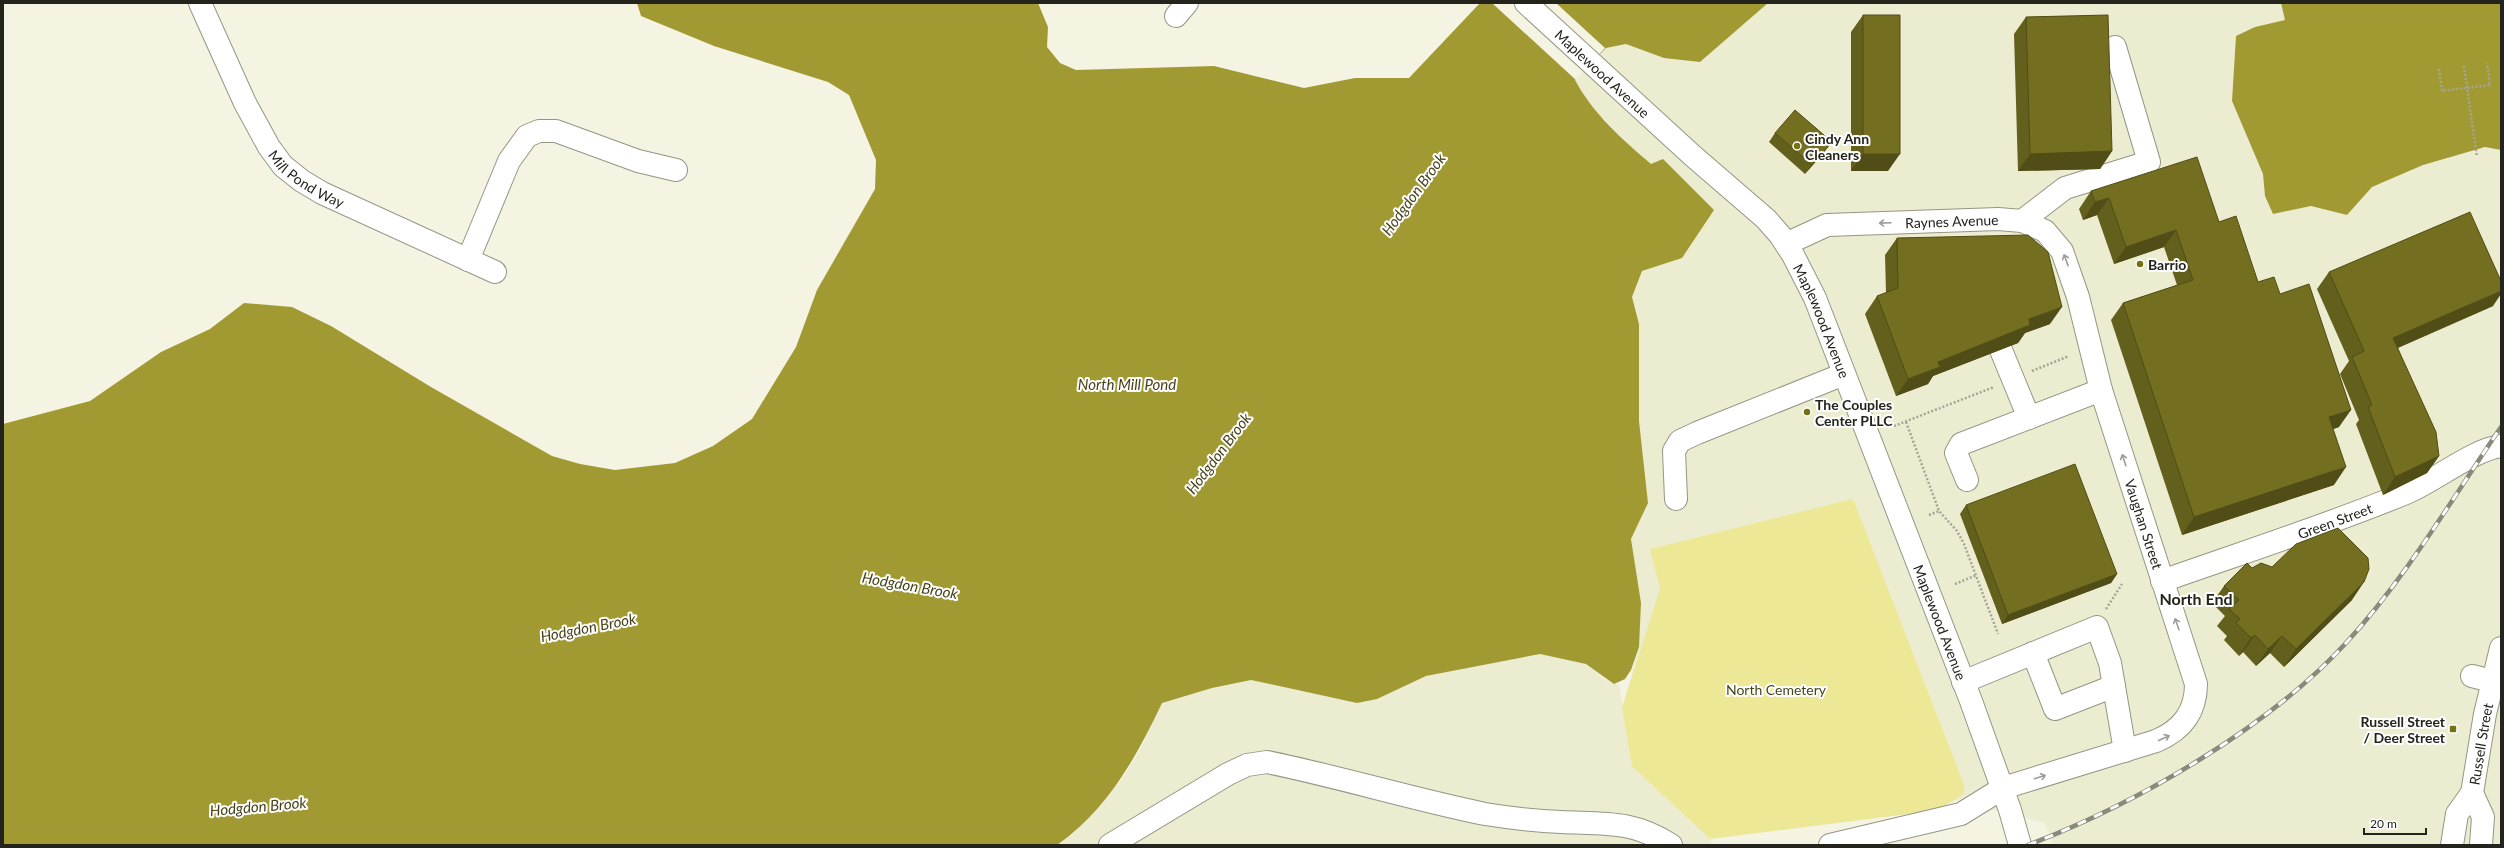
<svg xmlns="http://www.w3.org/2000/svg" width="2504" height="848" font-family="Lato,sans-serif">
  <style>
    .built { fill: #ececd1 }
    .green { fill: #ece896 }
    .water { fill: #a19a33 }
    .pier { fill: #f5f4e2 }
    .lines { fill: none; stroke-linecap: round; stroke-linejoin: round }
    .minor-casing { stroke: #969584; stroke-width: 24 }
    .path { stroke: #a6a598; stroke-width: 2.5; stroke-dasharray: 2 2; stroke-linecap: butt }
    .minor { stroke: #fff; stroke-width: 22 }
    .rail-casing { stroke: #89897c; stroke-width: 4.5 }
    .rail { stroke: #fff; stroke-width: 3; stroke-dasharray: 9; stroke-linecap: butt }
    .wall { fill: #635f1c }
    .shaded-wall { fill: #504d16 }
    .building { fill: #736e20; stroke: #504d16 }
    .oneway { stroke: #9c9c99 }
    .poi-dot { fill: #777012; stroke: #fff; stroke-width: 1.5 }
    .labels { text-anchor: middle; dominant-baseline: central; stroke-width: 4; stroke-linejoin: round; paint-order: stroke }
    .street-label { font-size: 14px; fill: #24241d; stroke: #fff }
    .poi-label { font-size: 14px; font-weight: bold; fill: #24241d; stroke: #fff; text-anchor: start }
    .park-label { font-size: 14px; fill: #48451b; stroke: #fff }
    .water-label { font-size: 15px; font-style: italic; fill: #464319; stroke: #fff }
    .quarter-label { font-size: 16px; font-weight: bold; fill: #24241d; stroke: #fff }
  </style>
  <rect width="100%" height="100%" fill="#f5f4e2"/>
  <path class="built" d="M1768 3H2281L2285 20 2255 27 2236 36 2232 101 2263 174 2265 195 2273 214 2311 206 2347 215 2372 187 2423 165 2485 147 2501 150V845H2053L2045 823 1956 800 1942 807 1915 813 1711 839V845H1057L1075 832 1122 779 1140 750 1161 703 1212 688 1251 680 1357 703 1377 699 1426 676 1540 654 1586 664 1606 680 1614 684H1619L1623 707 1639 647 1640 616 1641 603 1631 539 1648 503 1639 421V324L1632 297 1642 271 1682 258 1714 210 1651 165 1614 132 1586 99 1575 80 1606 48 1626 44 1664 58 1700 62Z"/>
  <path class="green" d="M1853 499 1964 785V794L1942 807 1915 813 1710 839 1632 766 1622 708 1660 589 1650 549Z"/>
  <path class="water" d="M637 3H1038L1048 27 1047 47 1060 63 1076 70 1214 66 1304 88 1355 78H1409L1480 3H1768L1700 62 1664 58 1626 44 1606 48 1575 80C1594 115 1622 139 1651 164L1663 159 1714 210 1682 258 1642 271 1632 297 1639 324V421L1648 503 1631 539 1641 603 1639 647 1631 670 1625 679 1614 684 1586 664 1540 654 1426 676 1377 699 1357 703 1251 680 1212 688 1162 703C1136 758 1107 810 1057 845H3V424L90 401 161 352 210 329 244 303 292 307 331 326 431 387 552 456 580 464 615 470 675 463 713 446 752 419 796 347 817 290 875 189 876 160 849 95 828 82 714 46 641 16Z
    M2281 3H2501V150L2485 147 2423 165 2372 187 2347 215 2311 206 2273 214 2265 196 2263 174 2232 101 2236 36 2255 27 2285 20Z"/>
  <path class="pier" d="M1492 3H1556L1605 48 1576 80Z"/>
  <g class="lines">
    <g class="minor-casing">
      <g id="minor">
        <path id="s1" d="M200 3 245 103 269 147 283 166 302 181 322 193 495 272"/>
        <path id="s2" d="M1526 3 1693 156 1766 219 1780 235 1793 255 1815 298 1971 701 2010 810 2020 845"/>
        <path d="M1176 16 1187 3"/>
        <path d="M2022 221 2065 188 2149 162 2115 47"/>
        <path id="s3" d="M1786 244 1827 225 1998 219 2022 221 2045 231 2062 251 2078 297 2101 390 2196 684C2196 712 2182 730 2156 741L2003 788 1961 814 1830 845"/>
        <path d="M468 260 509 161 527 136 539 131H556L638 161 676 170"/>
        <path d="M2001 350 2029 418"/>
        <path d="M1967 480 1956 453 1961 444 2101 390"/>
        <path d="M1676 499 1674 451 1680 441 1697 433 1844 374"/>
        <path id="s4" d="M2162 581C2244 552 2326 526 2406 493 2435 481 2472 450 2501 446"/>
        <path d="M2033 653 2055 709 2114 686"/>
        <path d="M2472 676 2492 681"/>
        <path d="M1963 682 2097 627 2110 663 2125 751"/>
        <path d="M2472 793 2483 817 2481 845"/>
        <path d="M1110 845 1228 774 1247 765 1267 762C1340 777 1412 799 1485 814 1510 818 1535 821 1561 822 1604 824 1632 820 1671 845"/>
        <path id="s5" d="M2452 845 2457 814 2472 793 2485 714 2501 648"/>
      </g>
    </g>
    <path class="path" d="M2464 66 2477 157
      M2439 69 2442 91 2490 85 2487 63
      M2032 371 2069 356
      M1906 422 1939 511 1957 531 1964 544 1998 634
      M1894 426 1994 387
      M1929 515 1939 511
      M1955 584 1977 575
      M2106 609 2122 584"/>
    <use href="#minor" class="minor"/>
    <g class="rail-casing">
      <path id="rail" d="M2028 845C2136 804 2268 728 2346 643 2405 579 2452 499 2501 427"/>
    </g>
    <use href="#rail" class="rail"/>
  </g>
  <path class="wall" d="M1863 15 1888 171H1851V32Z
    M2026 17 2112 151 2100 169 2018 171 2014 34Z
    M1775 133 1825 151 1805 174 1769 142Z
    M2091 191 2219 222 2258 282 2280 294 2339 427 2333 429 2334 485 2182 535 2111 320 2123 303 2177 285 2164 247 2114 264 2097 215 2083 220 2079 209Z
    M1897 238 2050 324 2025 333 2018 343 1933 376 1928 384 1896 396 1865 314 1877 296 1886 293 1885 255Z
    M2329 272 2493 306 2398 348 2439 456 2427 473 2383 495 2356 424 2359 420 2340 374 2349 361 2317 289Z
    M1966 505 2117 574 2111 583 2002 624 1960 514Z
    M2224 586 2352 600 2284 667 2270 653 2256 666 2243 652 2239 656 2224 640 2227 636 2217 626 2225 616 2212 603Z"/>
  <path class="shaded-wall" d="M1832 142 1825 151 1805 174 1812 165Z
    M2112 151 2100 169 2018 171 2030 154Z
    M1863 154H1900L1888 171H1851Z
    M2109 198 2097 215 2083 220 2095 202Z
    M2176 230 2164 247 2114 264 2126 247Z
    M2501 291V294L2493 306 2381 355 2393 338Z
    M2062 307 2050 324 2025 333 2018 343 1933 376 1928 384 1896 396 1908 379 1938 362 2029 319Z
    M2351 410 2339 427 2317 435 2329 417Z
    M2439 456 2427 473 2383 495 2395 477Z
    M2346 467 2334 485 2182 535 2194 517Z
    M2117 574 2111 583 2002 624 2008 615Z
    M2364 582 2352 600 2284 667 2296 649Z
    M2255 635 2243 652 2239 656 2251 638Z
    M2282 636 2270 653 2256 666 2268 649Z"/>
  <path class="building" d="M1863 15H1900V154H1863Z
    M2108 15 2112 151 2030 154 2026 17Z
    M1795 110 1832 142 1812 165 1775 133Z
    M2197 157 2219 222 2236 216 2258 282 2274 277 2280 294 2309 284 2351 410 2329 417 2346 467 2194 517 2123 303 2193 280 2176 230 2126 247 2109 198 2095 202 2091 191Z
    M2470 212 2501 281V291L2393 338 2436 432 2439 456 2395 477 2368 407 2372 405 2352 357 2364 351 2329 272Z
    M2028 235 2048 252 2062 307 2029 319 2030 325 1938 362 1940 367 1908 379 1877 296 1898 288 1897 238Z
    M2075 464 2117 574 2008 615 1966 505Z
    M2338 528 2368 558 2369 569 2364 582 2296 649 2282 636 2268 649 2255 635 2251 638 2236 623 2240 619 2229 609 2239 600 2224 586 2247 563 2252 568 2261 563 2272 567 2296 544Z"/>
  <defs><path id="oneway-shaft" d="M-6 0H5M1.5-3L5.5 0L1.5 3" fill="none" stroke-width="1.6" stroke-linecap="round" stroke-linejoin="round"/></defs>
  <g class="oneway">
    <use href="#oneway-shaft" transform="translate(1885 223) rotate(178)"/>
    <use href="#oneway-shaft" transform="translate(2066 260) rotate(-110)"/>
    <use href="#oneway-shaft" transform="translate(2124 460) rotate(-108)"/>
    <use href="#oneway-shaft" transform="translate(2177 624) rotate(-109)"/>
    <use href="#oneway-shaft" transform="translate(2164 738) rotate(-24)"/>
    <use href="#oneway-shaft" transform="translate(2040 777) rotate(-17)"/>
  </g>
  <g class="poi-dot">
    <circle cx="1797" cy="146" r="4"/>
    <circle cx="2140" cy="264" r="4"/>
    <circle cx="1807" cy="412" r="4"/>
    <rect x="2449" y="725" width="8" height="8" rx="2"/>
  </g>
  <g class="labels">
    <g class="street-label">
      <text stroke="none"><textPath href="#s2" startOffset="104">Maplewood Avenue</textPath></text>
      <text stroke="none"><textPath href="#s1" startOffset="210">Mill Pond Way</textPath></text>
      <text stroke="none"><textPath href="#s3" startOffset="170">Raynes Avenue</textPath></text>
      <text stroke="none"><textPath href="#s2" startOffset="440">Maplewood Avenue</textPath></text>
      <text stroke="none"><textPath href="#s4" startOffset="183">Green Street</textPath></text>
      <text stroke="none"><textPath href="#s3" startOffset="577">Vaughan Street</textPath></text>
      <text stroke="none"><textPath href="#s2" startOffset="764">Maplewood Avenue</textPath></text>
      <text stroke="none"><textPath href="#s5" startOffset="107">Russell Street</textPath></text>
    </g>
    <g class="poi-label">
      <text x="1805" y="138">Cindy Ann<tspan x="1805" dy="16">Cleaners</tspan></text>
      <text x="2148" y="264">Barrio</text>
      <text x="1815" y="404">The Couples<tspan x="1815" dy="16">Center PLLC</tspan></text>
      <text x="2445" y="721" text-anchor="end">Russell Street<tspan x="2445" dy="16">/ Deer Street</tspan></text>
    </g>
    <g class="park-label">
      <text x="1776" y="689">North Cemetery</text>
    </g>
    <g class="water-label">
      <text transform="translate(1413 194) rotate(-54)">Hodgdon Brook</text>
      <text x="1127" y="384">North Mill Pond</text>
      <text transform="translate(1218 453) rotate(-53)">Hodgdon Brook</text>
      <text transform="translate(910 585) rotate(10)">Hodgdon Brook</text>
      <text transform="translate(588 627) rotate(-11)">Hodgdon Brook</text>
      <text transform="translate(258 806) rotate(-5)">Hodgdon Brook</text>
    </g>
    <g class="quarter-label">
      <text x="2196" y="598">North End</text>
    </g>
  </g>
  <rect width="2504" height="848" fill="none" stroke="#24241d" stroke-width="8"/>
  <path d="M2364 828v6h62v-6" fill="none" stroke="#24241d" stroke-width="2"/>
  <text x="2370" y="828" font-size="12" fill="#24241d" stroke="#ffffff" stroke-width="3" paint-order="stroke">20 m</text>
</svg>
